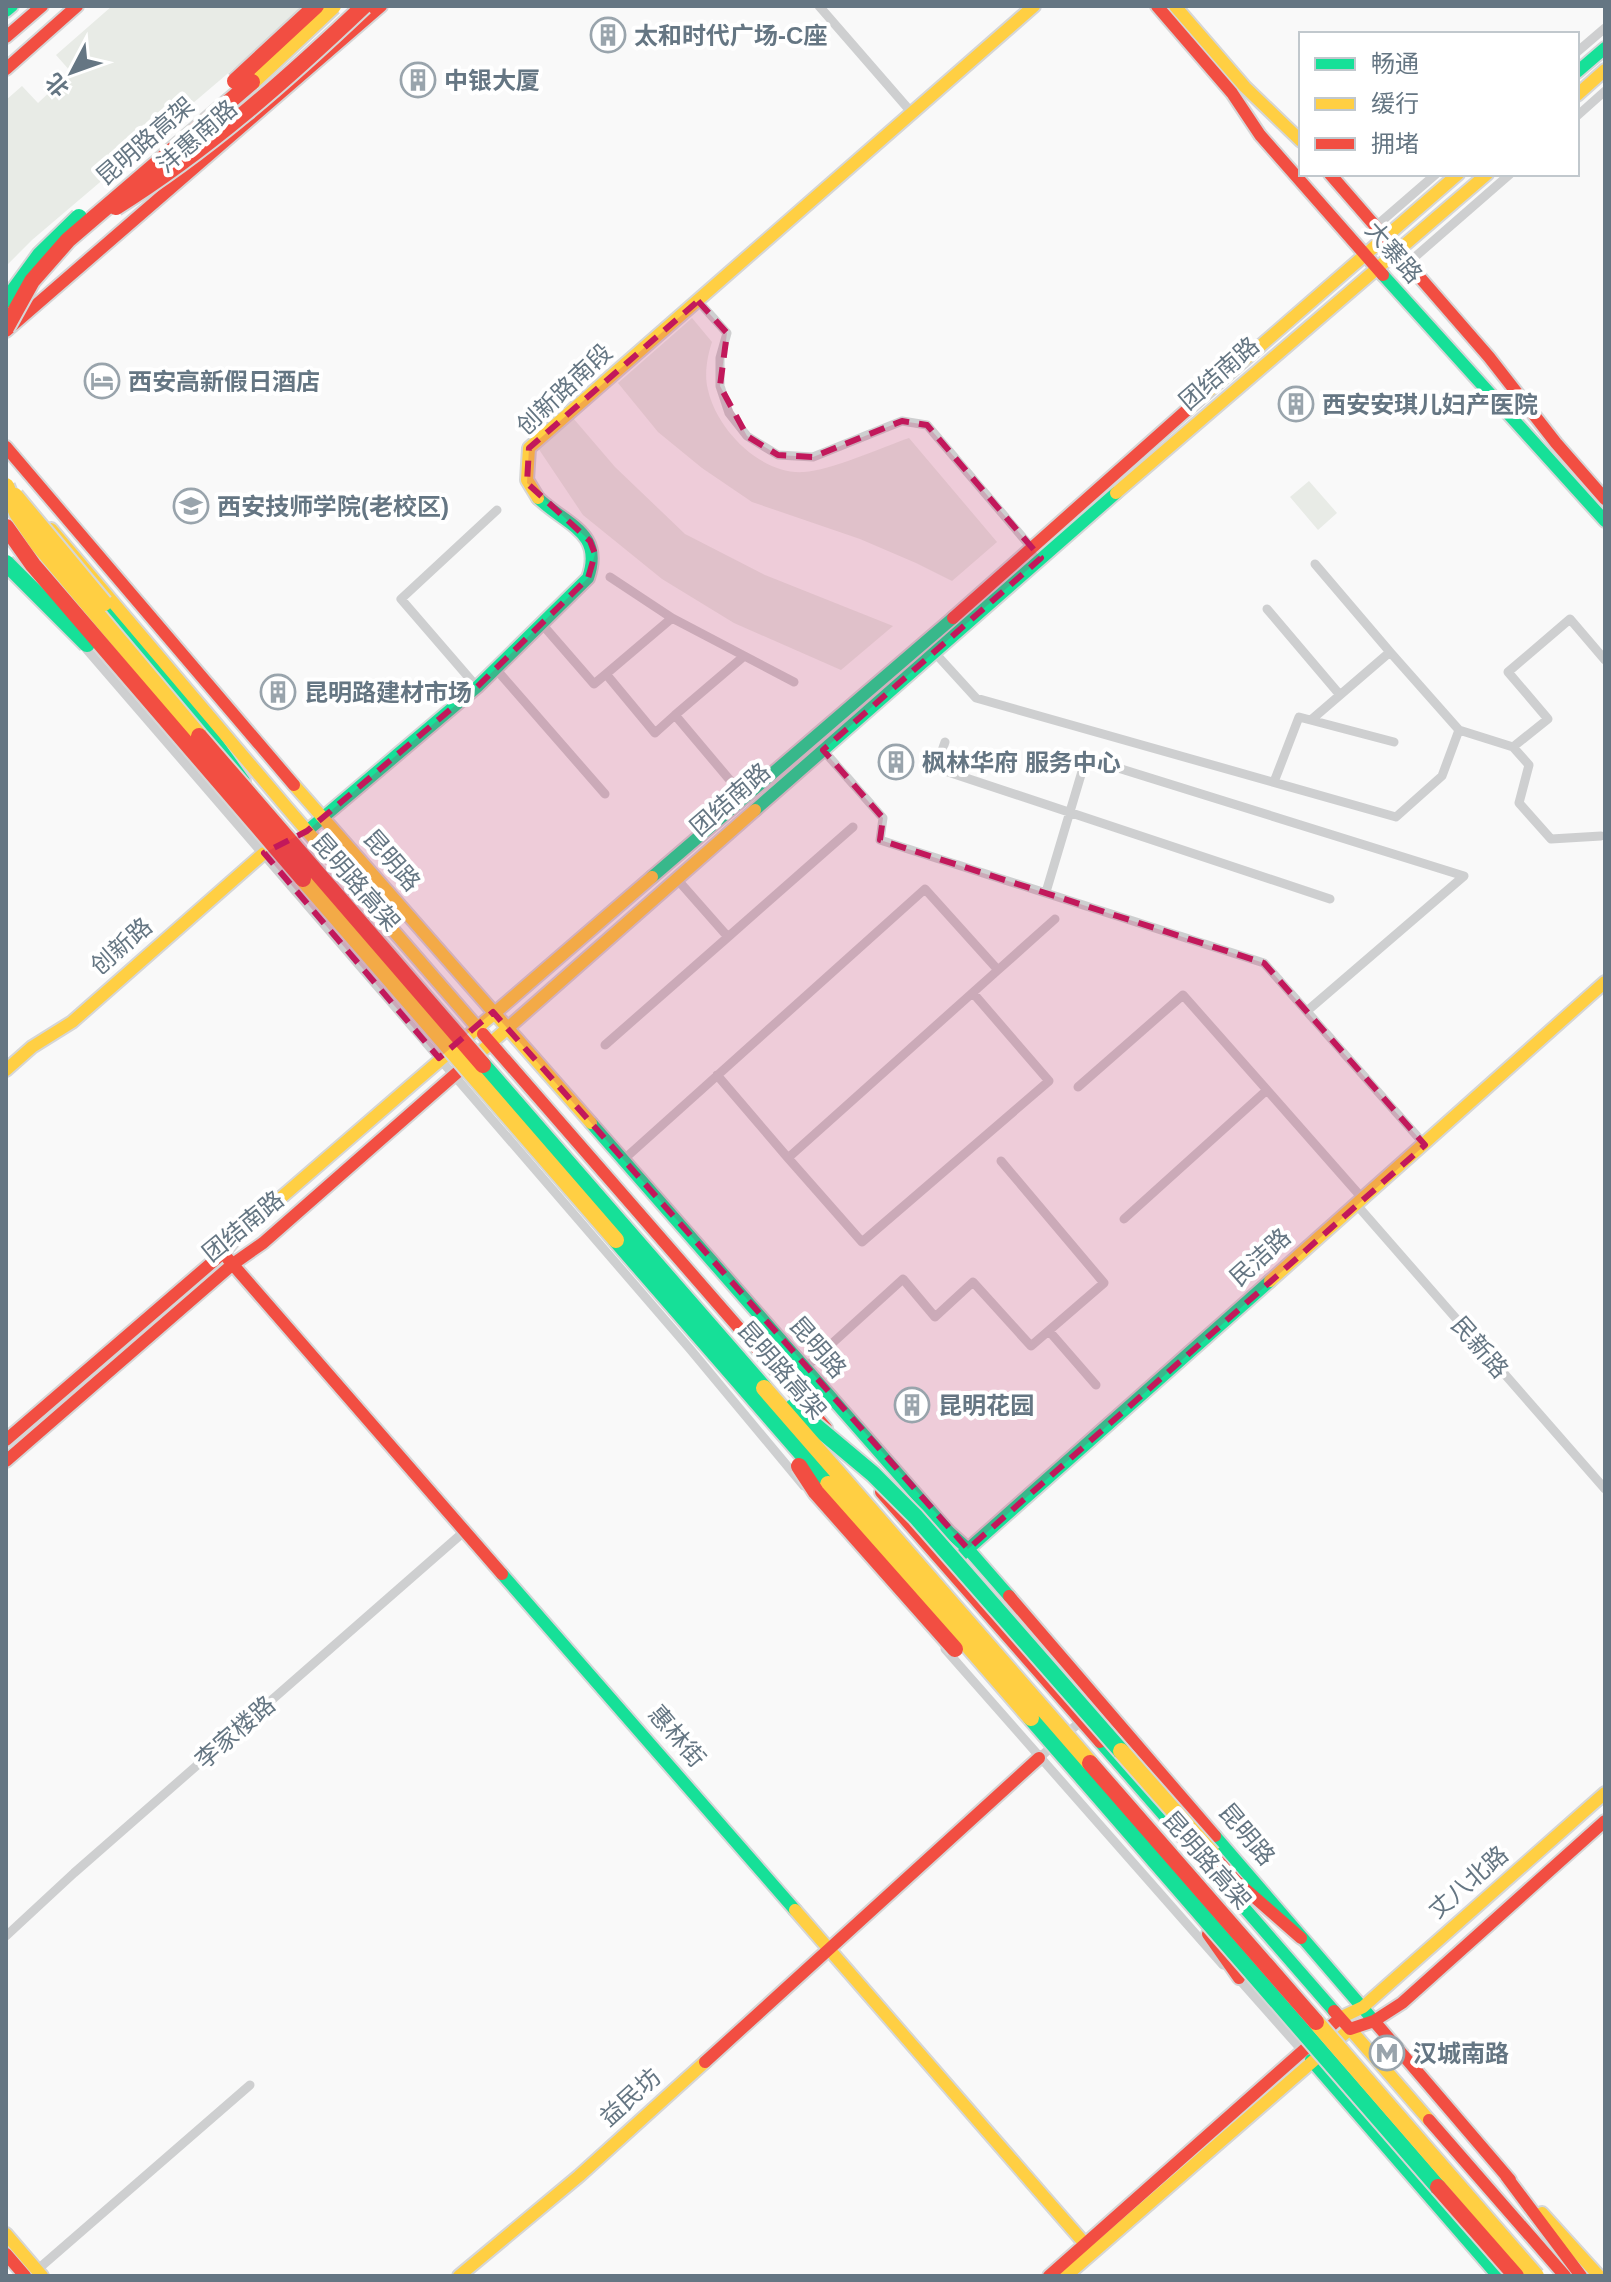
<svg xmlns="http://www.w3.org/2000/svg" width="1611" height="2282" font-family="Helvetica,'Noto Sans SC',sans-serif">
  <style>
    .green { fill: #e8ebe6 }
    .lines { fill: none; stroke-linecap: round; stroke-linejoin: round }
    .fast-casing { stroke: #d5d6d7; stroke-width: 16 }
    .slow-casing { stroke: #d5d6d7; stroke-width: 16 }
    .jam-casing { stroke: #d5d6d7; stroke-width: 16 }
    .street { stroke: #cecfd0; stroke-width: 9 }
    .fast { stroke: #16e098; stroke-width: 12 }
    .slow { stroke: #ffcf43; stroke-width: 12 }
    .jam { stroke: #f24e42; stroke-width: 12 }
    .fast-bridge-casing { stroke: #d5d6d6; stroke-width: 20; stroke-linecap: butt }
    .slow-bridge-casing { stroke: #d5d6d6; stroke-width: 20; stroke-linecap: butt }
    .jam-bridge-casing { stroke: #d5d6d6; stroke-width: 20; stroke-linecap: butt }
    .fast-bridge { stroke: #16e098; stroke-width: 16 }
    .slow-bridge { stroke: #ffcf43; stroke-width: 16 }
    .jam-bridge { stroke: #f24e42; stroke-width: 16 }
    .marked { fill: #c2185b; fill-opacity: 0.2; stroke: #c2185b; stroke-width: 6; stroke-dasharray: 16 10; stroke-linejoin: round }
    .labels { text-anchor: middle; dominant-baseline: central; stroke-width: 8; stroke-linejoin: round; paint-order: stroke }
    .poi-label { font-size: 24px; font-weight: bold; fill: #657683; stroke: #fff; text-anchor: start }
    .street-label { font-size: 24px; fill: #657683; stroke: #fff }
  </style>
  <rect width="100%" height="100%" fill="#f9f9f9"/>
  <path class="green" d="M112 6H307L32 240 6 266V100L22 86 38 103 71 72 56 55Z
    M692 318 712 342C707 357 704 375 708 390 717 430 761 475 804 472 829 471 883 447 909 438L997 542 952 581 916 563 860 539 752 502 702 468 658 432 618 383Z
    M573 418 615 467 685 534 765 575 893 626 841 670 734 623 662 579 583 515 538 448Z
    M1309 481 1337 513 1318 530 1290 497Z"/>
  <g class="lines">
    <g class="fast-casing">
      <path id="fast" d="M6 11 12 6
        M1577 72 1605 48
        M1383 275 1605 521
        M104 603 186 700 244 781
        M755 810 1116 493
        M307 831 477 687 588 578C604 532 566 525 538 498
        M652 877 953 618
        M591 1123 949 1532 968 1549 1009 1596
        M949 1566 1270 1281
        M502 1574 795 1910
        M1100 1742 1334 2011
        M1215 1836 1374 2021
        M1311 2060 1498 2276"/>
    </g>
    <g class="slow-casing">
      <path id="slow" d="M1175 6 1245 87 1301 141
        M1577 95 1605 70
        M1197 401 1458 174
        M1116 493 1487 174
        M538 498 527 480 529 448 1034 6
        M51 529 288 809 483 1034
        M294 785 591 1123
        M476 1056 755 810
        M6 1070 32 1047 72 1022 264 853
        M239 1234 652 877
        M1270 1281 1605 982
        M795 1910 1092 2252
        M1340 2018 1363 2007 1605 1793
        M1542 2213 1599 2276
        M6 2234 42 2276
        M459 2276 579 2176 705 2062
        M1066 2276 1350 2029 1429 2120"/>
    </g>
    <g class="jam-casing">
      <path id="jam" d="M1157 6 1232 93 1260 135 1383 275
        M6 37 42 6
        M6 69 77 6
        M1330 174 1489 357 1556 443 1605 499
        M6 331 381 6
        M6 447 294 785
        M953 618 1197 401
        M483 1034 826 1428
        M228 1259 502 1574
        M6 1440 223 1253 239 1234
        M6 1461 233 1264 263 1243 476 1056
        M881 1492 1100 1742
        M1009 1596 1215 1836
        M1212 1854 1236 1881 1301 1938
        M1208 1934 1239 1978
        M1334 2011 1350 2029 1374 2021 1402 2003 1605 1821
        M1374 2021 1510 2180
        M705 2062 1039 1758
        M1429 2120 1565 2276
        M1506 2176 1581 2276
        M6 2254 25 2276
        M1049 2276 1340 2018"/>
    </g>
    <path class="street" d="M819 6 912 113
      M1577 52 1605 28
      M1577 116 1605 91
      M1376 226 1436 174
      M1408 263 1510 174
      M698 301 727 333 720 358V386L729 413 747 436 778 455 813 457 902 421 927 425 1036 553
      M610 577 672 618 794 682
      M1267 609 1340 695
      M541 623 594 684 606 674 655 733 675 715 745 798
      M82 644 690 1349 804 1486
      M1390 652 1459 730 1513 747 1548 719 1508 672 1570 619 1605 660
      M935 653 976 698 1396 817 1442 776 1459 730
      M495 668 605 794
      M606 674 672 618
      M477 687 401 599 497 510
      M675 715 743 657
      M1311 720 1390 652 1315 564
      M945 742 936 768 1330 899
      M1513 747 1529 765 1519 803 1551 839 1601 836
      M823 750 883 818 880 840 1264 963 1425 1145
      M1274 782 1299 717 1394 742
      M676 878 728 937 853 827
      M1046 892 1086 758 1464 876
      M998 970 1055 919
      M1307 1011 1464 876
      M605 1045 728 937
      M1078 1087 1183 995 1267 1090
      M788 1158 862 1242 1049 1081 973 993
      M622 1161 925 889 998 970 788 1158 717 1075
      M1356 1204 1605 1489
      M1124 1219 1267 1090 1363 1199
      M1049 1331 1096 1385
      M805 1368 903 1279 935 1317 973 1282 1031 1346 1104 1283 1001 1161
      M945 1649 1223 1965
      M1039 1758 1080 1722
      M6 1936 74 1873 466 1530
      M1237 1977 1307 2056
      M37 2270 250 2085"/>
    <use href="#fast" class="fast"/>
    <use href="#slow" class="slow"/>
    <use href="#jam" class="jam"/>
    <g class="fast-bridge-casing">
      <path id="fast-bridge" d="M8 299 40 255 79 217
        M6 563 87 644
        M483 1065 764 1388
        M616 1240 828 1484
        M793 1407 873 1474 916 1517 1121 1751
        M1031 1718 1438 2187"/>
    </g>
    <g class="slow-bridge-casing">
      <path id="slow-bridge" d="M252 82 333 6
        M6 486 17 513 38 544 199 736
        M15 496 104 603
        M303 879 616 1240
        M764 1388 1090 1763
        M828 1484 1031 1718
        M1121 1751 1212 1854
        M1316 2022 1536 2276"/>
    </g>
    <g class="jam-bridge-casing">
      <path id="jam-bridge" d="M235 81 316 6
        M116 207C207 150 286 80 364 6
        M6 328 32 281 68 240 252 82
        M6 527 33 565 303 879
        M199 736 483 1065
        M799 1466 816 1492 955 1649
        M1090 1763 1316 2022
        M1438 2187 1516 2276"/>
    </g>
    <use href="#fast-bridge" class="fast-bridge"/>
    <use href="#slow-bridge" class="slow-bridge"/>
    <use href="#jam-bridge" class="jam-bridge"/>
  </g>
  <path class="marked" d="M698 301 727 333 720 386 747 436 778 455 813 457 902 421 927 425 1041 558 823 750 883 818 880 840 1264 963 1425 1145 968 1549 493 1012 439 1058 264 853 307 831 477 687 588 578 595 554 590 541 527 483 529 448Z"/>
  <defs>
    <g id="building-ring" transform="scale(1.8)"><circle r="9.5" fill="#fff" stroke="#99a4ac" stroke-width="1.5"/><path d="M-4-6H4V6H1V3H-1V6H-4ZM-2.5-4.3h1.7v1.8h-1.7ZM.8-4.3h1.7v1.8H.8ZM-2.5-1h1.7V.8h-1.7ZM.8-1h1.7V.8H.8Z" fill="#99a4ac"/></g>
    <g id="hotel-ring" transform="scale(1.8)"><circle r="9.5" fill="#fff" stroke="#99a4ac" stroke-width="1.5"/><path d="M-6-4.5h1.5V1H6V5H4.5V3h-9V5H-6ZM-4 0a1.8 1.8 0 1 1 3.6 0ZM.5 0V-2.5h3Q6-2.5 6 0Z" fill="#99a4ac"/></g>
    <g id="university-ring" transform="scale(1.8)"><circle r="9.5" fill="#fff" stroke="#99a4ac" stroke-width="1.5"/><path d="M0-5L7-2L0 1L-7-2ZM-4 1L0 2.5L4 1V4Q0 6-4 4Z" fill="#99a4ac"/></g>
    <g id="metro-ring" transform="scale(1.8)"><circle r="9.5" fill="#fff" stroke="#99a4ac" stroke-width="1.5"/><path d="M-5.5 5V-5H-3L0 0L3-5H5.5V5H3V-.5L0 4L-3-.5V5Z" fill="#99a4ac"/></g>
  </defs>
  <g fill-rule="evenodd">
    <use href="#building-ring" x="608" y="35"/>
    <use href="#building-ring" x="418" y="80"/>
    <use href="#hotel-ring" x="102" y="381"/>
    <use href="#building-ring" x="1296" y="404"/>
    <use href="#university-ring" x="191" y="506"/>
    <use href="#building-ring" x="278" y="692"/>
    <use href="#building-ring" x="896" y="762"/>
    <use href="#building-ring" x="912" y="1405"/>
    <use href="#metro-ring" x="1387" y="2053"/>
  </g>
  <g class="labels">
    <g class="poi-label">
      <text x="634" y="35">太和时代广场-C座</text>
      <text x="444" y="80">中银大厦</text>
      <text x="128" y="381">西安高新假日酒店</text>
      <text x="1322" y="404">西安安琪儿妇产医院</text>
      <text x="217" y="506">西安技师学院(老校区)</text>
      <text x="304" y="692">昆明路建材市场</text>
      <text x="922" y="762">枫林华府 服务中心</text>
      <text x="938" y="1405">昆明花园</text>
      <text x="1413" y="2053">汉城南路</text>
    </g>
    <g class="street-label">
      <text transform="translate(197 136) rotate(-41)">沣惠南路</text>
      <text transform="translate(145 141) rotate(-41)">昆明路高架</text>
      <text transform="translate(1394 252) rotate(49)">大寨路</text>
      <text transform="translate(1219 373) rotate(-41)">团结南路</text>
      <text transform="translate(564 389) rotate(-43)">创新路南段</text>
      <text transform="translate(730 799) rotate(-41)">团结南路</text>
      <text transform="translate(392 860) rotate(49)">昆明路</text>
      <text transform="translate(356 882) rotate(49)">昆明路高架</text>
      <text transform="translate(121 946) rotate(-41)">创新路</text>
      <text transform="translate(243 1226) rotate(-39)">团结南路</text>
      <text transform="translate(1260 1257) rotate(-42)">民洁路</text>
      <text transform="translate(818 1347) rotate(49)">昆明路</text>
      <text transform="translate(1480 1347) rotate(49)">民新路</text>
      <text transform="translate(782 1370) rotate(49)">昆明路高架</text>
      <text transform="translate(235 1732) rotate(-41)">李家楼路</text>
      <text transform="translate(677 1736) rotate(49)">惠林街</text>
      <text transform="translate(1247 1834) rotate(50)">昆明路</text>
      <text transform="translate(1207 1860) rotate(49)">昆明路高架</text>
      <text transform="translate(1468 1882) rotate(-41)">丈八北路</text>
      <text transform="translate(630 2097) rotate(-42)">益民坊</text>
    </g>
  </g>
  <rect width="1611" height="2282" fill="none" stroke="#657683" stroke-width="16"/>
  <rect x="1299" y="32" width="280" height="144" fill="#ffffff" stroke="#c1c8cd" stroke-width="2"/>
  <rect x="1315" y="58" width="40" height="12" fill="#16e098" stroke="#c1c8cd" stroke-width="2"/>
  <text x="1371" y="72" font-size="24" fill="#657683">畅通</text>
  <rect x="1315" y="98" width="40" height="12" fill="#ffcf43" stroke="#c1c8cd" stroke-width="2"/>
  <text x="1371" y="112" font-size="24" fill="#657683">缓行</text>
  <rect x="1315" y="138" width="40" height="12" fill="#f24e42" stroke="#c1c8cd" stroke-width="2"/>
  <text x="1371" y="152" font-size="24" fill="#657683">拥堵</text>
  <g transform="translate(72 72) rotate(229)" stroke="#ffffff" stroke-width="6" paint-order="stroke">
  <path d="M0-6L14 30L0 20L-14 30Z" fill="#657683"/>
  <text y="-12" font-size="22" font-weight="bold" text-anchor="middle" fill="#657683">北</text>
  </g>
</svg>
